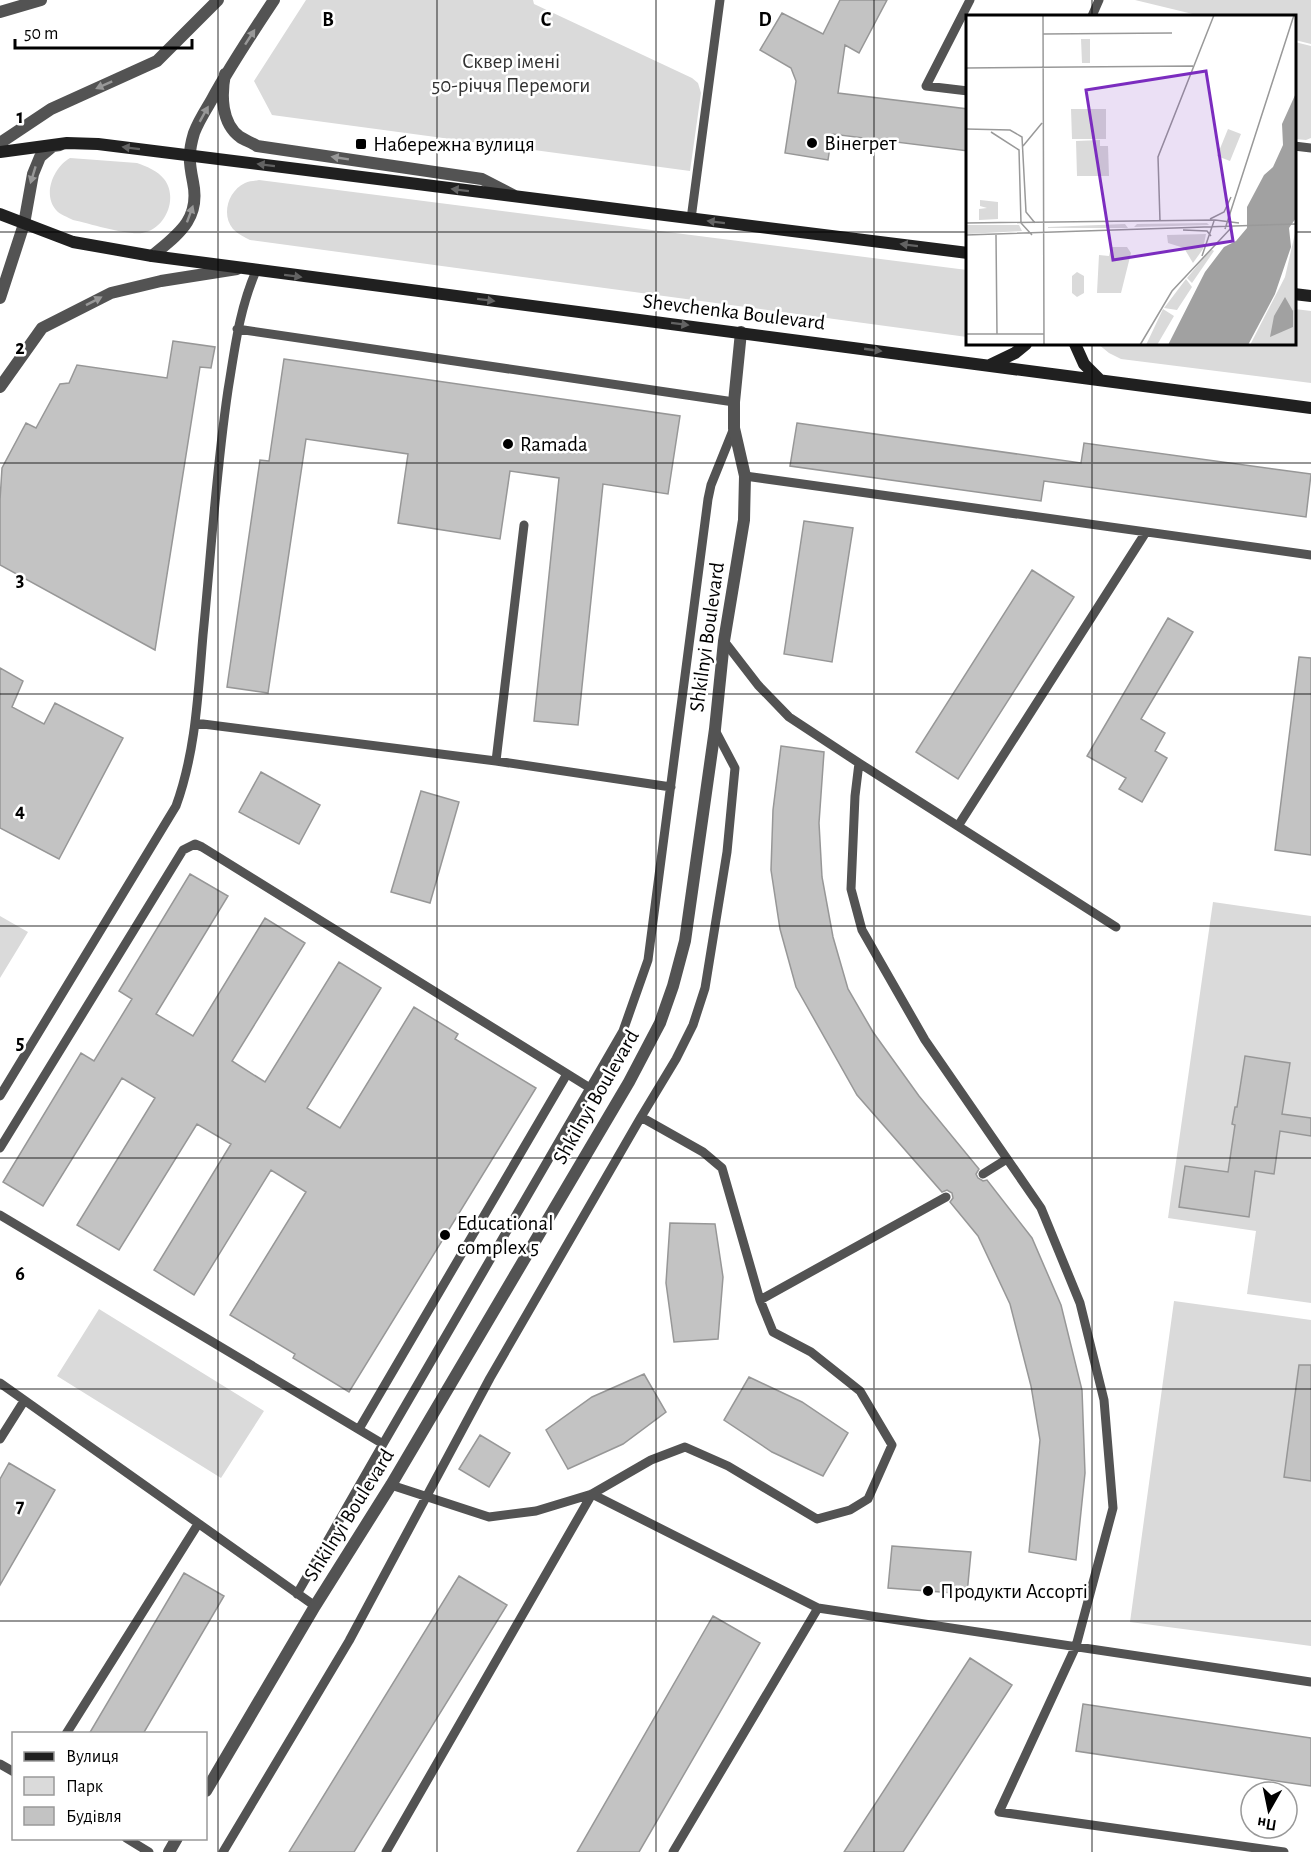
<svg xmlns="http://www.w3.org/2000/svg" width="1311" height="1852" font-family="'Alegreya Sans',sans-serif">
  <style>
    .green { fill: #dadada }
    .building { fill: #c3c3c3; stroke: #979797; stroke-width: 1.5 }
    .lines { fill: none; stroke-linecap: round; stroke-linejoin: round }
    .service { stroke: #535353; stroke-width: 9 }
    .pedestrian { stroke: #535353; stroke-width: 12 }
    .minor { stroke: #535353; stroke-width: 12 }
    .tertiary { stroke: #535353; stroke-width: 12 }
    .secondary { stroke: #202020; stroke-width: 12 }
    .oneway { fill: #989898 }
    .oneway2 { fill: #636363 }
    .grid { fill: none; stroke: #000; stroke-width: 1.5; stroke-opacity: 0.55 }
    .poi-dot { fill: #000; stroke: #fff; stroke-width: 2 }
    .labels { text-anchor: middle; dominant-baseline: central; stroke-width: 5; stroke-linejoin: round; paint-order: stroke }
    .park-label { font-size: 21px; fill: #313131; stroke: #fff }
    .poi-label { font-size: 21px; fill: #000; stroke: #fff; text-anchor: start }
    .street-label { font-size: 21px; fill: #000; stroke: #fff }
    .inset-road { fill: none; stroke: #999; stroke-width: 1.5 }
    .view { fill: #7b2cbf; fill-opacity: 0.15; stroke: #7b2cbf; stroke-width: 3 }
    .inset-edge { fill: none; stroke: #000; stroke-width: 3 }
    .grid-label { font-size: 20px; text-anchor: middle; font-weight: bold; fill: #000; stroke: #fff; stroke-width: 5; stroke-linejoin: round; paint-order: stroke }
  </style>
  <rect width="100%" height="100%" fill="#fff"/>
  <path class="green" d="M306 0H533L534 4 692 78 698 83 701 93 690 171 272 115 254 81Z
    M1135 0H1311V44L1295 40 1294 16H1201Z
    M1295 42 1311 46V138L1306 140 1295 139Z
    M70 158 137 163C146 166 158 171 164 179 179 198 165 230 142 233 126 235 91 224 73 220 68 217 60 215 56 210 42 194 54 167 70 158Z
    M259 180 967 270V337L250 240C244 237 238 234 233 229 221 215 228 191 245 183 249 181 255 181 259 180Z
    M1295 309 1311 311V383L1121 359 1109 353 1098 344H1294Z
    M1213 902 1311 916V1303L1247 1294 1256 1231 1168 1218Z
    M0 916 28 932 0 978Z
    M1174 1301 1311 1320V1646L1130 1622Z
    M99 1309 264 1411 221 1478 57 1376Z"/>
  <path class="building" d="M840 0H887L859 53 845 45 838 93 968 109V151L832 134 828 160 785 153 796 81 791 68 760 50 782 13 823 34Z
    M173 341 215 347 211 368 200 367 155 650 0 565V500L2 468 26 423 36 428 60 384 69 383 77 365 167 378Z
    M284 359 680 416 668 494 603 484 578 725 534 721 559 478 510 471 500 539 398 523 408 454 306 439 268 693 227 687 260 460 269 461Z
    M797 423 1081 463 1084 443 1311 474 1306 517 1044 481 1041 501 790 466Z
    M804 521 853 528 832 662 784 654Z
    M1032 570 1074 597 958 779 916 752Z
    M1168 618 1193 632 1141 719 1165 733 1155 751 1167 758 1142 802 1119 789 1126 778 1087 756Z
    M1299 657 1311 658V855L1275 850Z
    M0 668 23 681 12 707 44 724 55 703 123 738 59 859 0 828Z
    M781 746 824 752 819 823 822 877 833 937 848 989 873 1032 919 1096 979 1169 976 1174 978 1178 983 1181 987 1180 1032 1238 1061 1305 1082 1390 1085 1473 1076 1560 1029 1552 1040 1440 1031 1386 1010 1304 978 1236 950 1202 953 1198 952 1193 947 1190 942 1192 857 1095 796 987 780 929 771 870 773 810Z
    M261 772 320 805 299 844 239 812Z
    M421 791 459 802 430 903 391 892Z
    M190 874 228 896 156 1014 193 1036 265 918 305 943 232 1061 265 1082 339 962 381 988 307 1108 340 1128 414 1007 458 1034 455 1039 536 1088 349 1392 293 1358 295 1354 230 1315 306 1192 271 1170 194 1295 154 1270 231 1144 197 1124 119 1250 77 1225 155 1098 122 1078 43 1206 3 1182 81 1053 94 1061 132 999 119 991Z
    M1245 1056 1290 1063 1282 1114 1311 1118V1136L1280 1131 1274 1174 1255 1171 1249 1217 1179 1207 1185 1166 1228 1172 1235 1125 1232 1124 1235 1107H1237Z
    M670 1223 715 1224 723 1277 718 1339 674 1342 666 1283Z
    M1299 1365H1311V1481L1284 1477Z
    M644 1374 666 1412 623 1444 568 1469 546 1430 592 1397Z
    M749 1377 802 1402 848 1433 823 1476 772 1452 724 1420Z
    M480 1435 510 1453 489 1487 459 1469Z
    M9 1463 55 1490 0 1585V1479Z
    M892 1546 971 1552 967 1594 888 1588Z
    M184 1573 224 1596 143 1734H89Z
    M459 1576 507 1605 354 1852H289Z
    M713 1616 760 1643 639 1852H577Z
    M970 1658 1012 1685 903 1852H844Z
    M1083 1704 1311 1738V1786L1076 1751Z"/>
  <g class="lines">
    <path class="service" d="M1092 16 1099 0
      M968 91 926 86 970 0
      M1294 146 1311 148
      M691 219 720 0
      M237 329 734 402
      M745 476 1311 555
      M724 641 758 685 789 717 859 763 855 796 851 889 862 930 925 1040 1041 1208 1080 1303 1104 1400 1113 1508 1076 1646 999 1812 1284 1852
      M195 723 496 761 671 787
      M715 730 735 768 727 852 705 988 693 1025 676 1059 641 1117 703 1152 722 1168 760 1300 946 1197
      M496 761 524 525
      M859 763 1116 927
      M958 826 1146 532
      M0 1096 176 806C196 751 198 693 203 635 211 554 216 471 228 390 235 348 239 310 256 271
      M0 1148 183 850 195 844 202 847 590 1088 623 1031 648 960 708 499 711 485 734 428
      M983 1174 1007 1159
      M0 1215 383 1444 297 1594
      M0 1383 315 1606
      M359 1429 567 1074
      M0 1439 24 1401
      M383 1444 590 1088
      M391 1485 489 1517 536 1511 592 1494 651 1460 685 1447 728 1466 817 1519 850 1510 868 1499 892 1445 860 1391 811 1352 773 1332 760 1300
      M66 1734 198 1524
      M0 1764 14 1772
      M126 1838 149 1852
      M223 1852 349 1641 490 1378 641 1117
      M386 1852 592 1494 818 1608
      M673 1852 818 1608 1311 1682"/>
    <path class="pedestrian" d="M0 12 41 0"/>
    <path class="minor" d="M206 1791 315 1606 391 1485 629 1082 660 1023 673 986 685 941 715 729 724 641 744 520 745 476 734 428V402L741 332
      M169 1852 177 1838"/>
    <path class="tertiary" d="M225 74C221 95 221 123 240 137 245 140 252 143 257 146L482 179 513 195
      M0 143 51 109 157 61 218 0
      M152 256C177 235 201 220 193 182 189 162 188 153 194 133 198 122 205 111 211 101 230 66 252 33 274 0
      M0 298 24 224 33 174 40 157 53 146 60 145
      M0 387 42 328 111 293 161 281 237 269"/>
    <path class="secondary" d="M0 152 67 143 98 144 968 253
      M0 214 73 242 152 256 1311 408
      M1294 294 1311 296
      M1075 344 1084 364 1100 380
      M990 365 1015 353 1026 344"/>
  </g>
  <defs><path id="oneway-solid" d="M-6-.8H1V-3.2L6.5 0L1 3.2V.8H-6Z" transform="scale(1.5)"/></defs>
  <g class="oneway">
    <use href="#oneway-solid" transform="translate(250 37) rotate(-57)"/>
    <use href="#oneway-solid" transform="translate(104 85) rotate(156)"/>
    <use href="#oneway-solid" transform="translate(204 114) rotate(-61)"/>
    <use href="#oneway-solid" transform="translate(340 158) rotate(-171)"/>
    <use href="#oneway-solid" transform="translate(33 175) rotate(107)"/>
    <use href="#oneway-solid" transform="translate(190 214) rotate(-70)"/>
    <use href="#oneway-solid" transform="translate(94 301) rotate(-27)"/>
  </g>
  <g class="oneway2">
    <use href="#oneway-solid" transform="translate(131 148) rotate(-173)"/>
    <use href="#oneway-solid" transform="translate(266 165) rotate(-173)"/>
    <use href="#oneway-solid" transform="translate(460 190) rotate(-173)"/>
    <use href="#oneway-solid" transform="translate(716 222) rotate(-173)"/>
    <use href="#oneway-solid" transform="translate(909 245) rotate(-173)"/>
    <use href="#oneway-solid" transform="translate(293 276) rotate(7)"/>
    <use href="#oneway-solid" transform="translate(486 300) rotate(7)"/>
    <use href="#oneway-solid" transform="translate(680 324) rotate(7)"/>
    <use href="#oneway-solid" transform="translate(873 350) rotate(8)"/>
  </g>
  <path class="grid" d="M218 0V1852M437 0V1852M656 0V1852M874 0V1852M1092 0V16M0 232H968M1294 232H1311M1092 344V1852M0 463H1311M0 694H1311M0 926H1311M0 1158H1311M0 1389H1311M0 1621H1311"/>
  <g class="poi-dot">
    <circle cx="812" cy="143" r="6"/>
    <rect x="355" y="138" width="12" height="12" rx="3"/>
    <circle cx="508" cy="444" r="6"/>
    <circle cx="445" cy="1235" r="6"/>
    <circle cx="928" cy="1591" r="6"/>
  </g>
  <g class="labels">
    <g class="park-label">
      <text x="511" y="61">Сквер імені<tspan x="511" dy="24">50-річчя Перемоги</tspan></text>
    </g>
    <g class="poi-label">
      <text x="824" y="143">Вінегрет</text>
      <text x="373" y="144">Набережна вулиця</text>
      <text x="520" y="444">Ramada</text>
      <text x="457" y="1223">Educational<tspan x="457" dy="24">complex 5</tspan></text>
      <text x="940" y="1591">Продукти Ассорті</text>
    </g>
    <g class="street-label">
      <text transform="translate(734 312) rotate(7)">Shevchenka Boulevard</text>
      <text transform="translate(707 637) rotate(-82)">Shkilnyi Boulevard</text>
      <text transform="translate(596 1097) rotate(-60)">Shkilnyi Boulevard</text>
      <text transform="translate(349 1515) rotate(-58)">Shkilnyi Boulevard</text>
    </g>
  </g>
  <g transform="translate(966 15)">
    <rect width="330" height="330" fill="#fff"/>
    <path d="M115 24H124V48H116ZM105 94H140V124H106ZM262 114 275 119 264 146 251 141ZM134 125V131H142L143 161H111L110 126ZM14 185 32 187V204L13 205V194L21 193 14 191ZM241 208 243 210 168 212 171 209ZM159 209 162 213H82V212ZM0 210H53L56 216 0 219ZM330 214V330H284L319 262ZM240 219 237 234 227 248 218 233 202 228 201 220ZM145 232H161L165 238 155 278H131L133 240 143 241ZM245 234 248 236 226 268 221 263ZM111 257 118 261V278L111 282 106 278V261ZM220 264 226 272 211 295 198 293ZM197 294 208 301 191 330H180Z" fill="#dadada"/>
    <path d="M330 78V203L323 213 325 232 309 279 282 330H202L239 257 258 232 270 226 281 213V192L298 160 307 152 317 130 316 109ZM319 282 327 296V312L304 322 308 301Z" fill="#a1a1a1"/>
    <path class="inset-road" d="M77 0 78 330M77 19 206 18M0 53 227 51M0 114 44 115 56 122 60 197 69 208M25 117 53 135 55 208 66 220M57 131 76 108M244 204 258 197 265 182M194 206 192 142 248 0M0 208 249 205 273 208M259 214 328 0M217 215 241 216 245 221M0 220 330 209M30 220 31 319M236 241 248 206M0 319H78M174 330 206 276 266 212"/>
    <path class="view" d="M240 56 267 226 147 245 120 75Z"/>
    <rect width="330" height="330" class="inset-edge"/>
  </g>
  <g class="grid-label">
    <text x="328" y="26">B</text>
    <text x="546" y="26">C</text>
    <text x="765" y="26">D</text>
    <text x="20" y="123">1</text>
    <text x="20" y="354">2</text>
    <text x="20" y="586">3</text>
    <text x="20" y="817">4</text>
    <text x="20" y="1049">5</text>
    <text x="20" y="1280">6</text>
    <text x="20" y="1512">7</text>
  </g>
  <rect x="12" y="1732" width="195" height="108" fill="#ffffff" stroke="#999999" stroke-width="1.5"/>
  <rect x="24" y="1752" width="30" height="9" fill="#202020" stroke="#999999" stroke-width="1.5"/>
  <text x="66" y="1762" font-size="18" fill="#000000">Вулиця</text>
  <rect x="24" y="1777" width="30" height="18" fill="#dadada" stroke="#999999" stroke-width="1.5"/>
  <text x="66" y="1792" font-size="18" fill="#000000">Парк</text>
  <rect x="24" y="1807" width="30" height="18" fill="#c3c3c3" stroke="#999999" stroke-width="1.5"/>
  <text x="66" y="1822" font-size="18" fill="#000000">Будівля</text>
  <g transform="translate(1269 1810) rotate(189)"><circle r="28" fill="#ffffff" stroke="#999999" stroke-width="1.5"/>
  <path d="M0-4.5L10 22L0 15L-10 22Z" fill="#000000"/>
  <text y="-9" font-size="16" font-weight="bold" text-anchor="middle" fill="#000000">Пн</text>
  </g>
  <path d="M15 39v9h177v-9" fill="none" stroke="#000000" stroke-width="3"/>
  <text x="24" y="39" font-size="18" fill="#000000" stroke="#ffffff" stroke-width="4.5" paint-order="stroke">50 m</text>
</svg>
